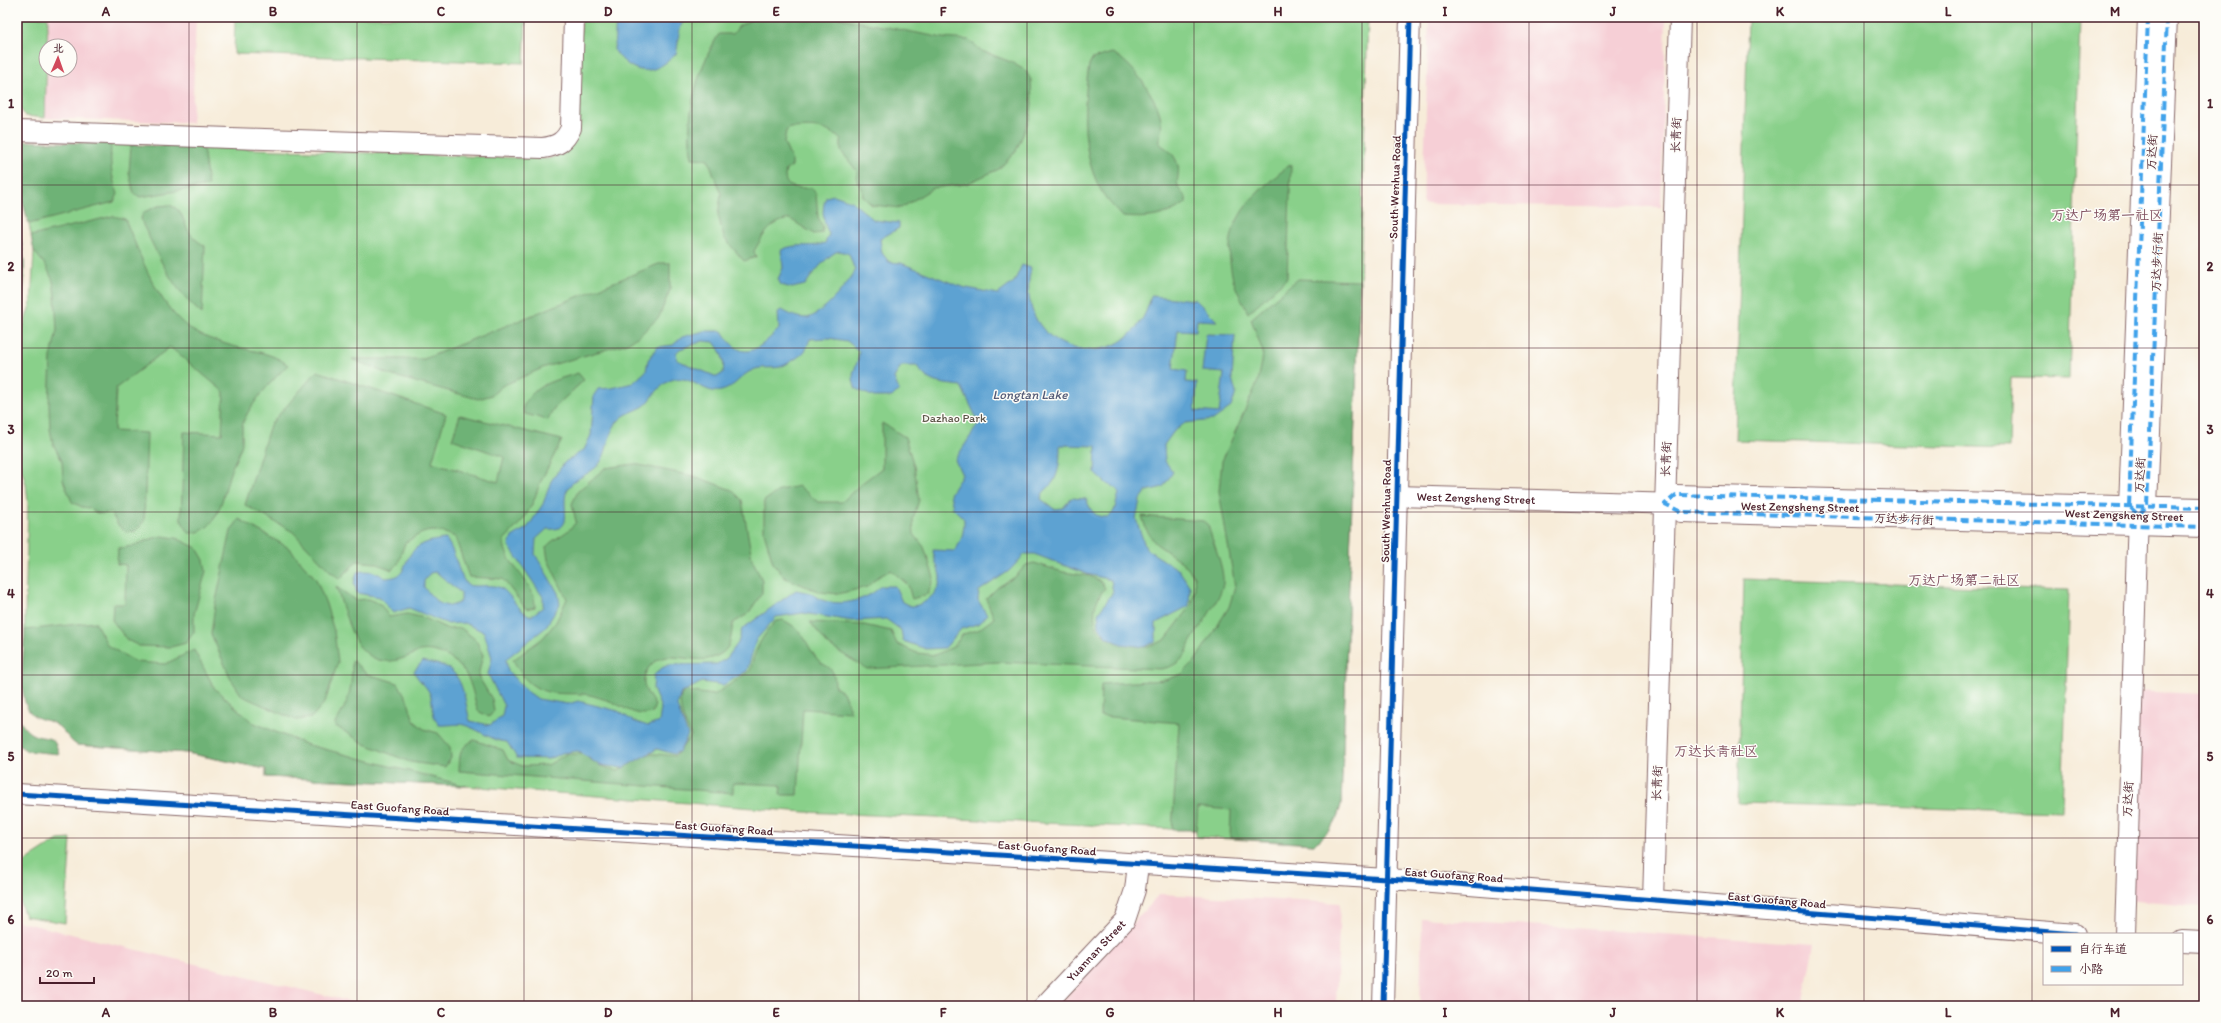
<svg xmlns="http://www.w3.org/2000/svg" width="2221" height="1023" font-family="Itim,'LXGW WenKai TC',sans-serif">
  <style>
    .built { fill: #f6cfd6 }
    .green { fill: #89d08a; stroke: #6a785a }
    .forest { fill: #6eb276; stroke: #5c6850 }
    .water { fill: #5da2d2; stroke: #54607e; fill-rule: evenodd }
    .lines { fill: none; stroke-linecap: round; stroke-linejoin: round }
    .minor-casing { stroke: #876768; stroke-width: 22 }
    .minor { stroke: #fff; stroke-width: 20 }
    .quiet { stroke: #40a2eb; stroke-width: 4; stroke-dasharray: 8 4; stroke-linecap: butt }
    .cycleway-casing { stroke: #fdfcf7; stroke-width: 8 }
    .cycleway { stroke: #0057b8; stroke-width: 5 }
    .grid { fill: none; stroke: #4a1f2b; stroke-width: 1; stroke-opacity: 0.55 }
    .labels { text-anchor: middle; dominant-baseline: central; stroke-width: 3; stroke-linejoin: round; paint-order: stroke }
    .street-label { font-size: 12px; fill: #4a1f2b; stroke: #fdfcf7 }
    .park-label { font-size: 12px; fill: #5d5448; stroke: #fdfcf7 }
    .water-label { font-size: 13px; font-style: italic; fill: #535a76; stroke: #fdfcf7 }
    .quarter-label { font-size: 14px; fill: #805060; stroke: #fdfcf7 }
    .neatline { fill: none; stroke: #4a1f2b; stroke-width: 1.5 }
    .grid-label { font-size: 13px; text-anchor: middle; font-weight: bold; fill: #4a1f2b }
  </style>
  <rect width="100%" height="100%" fill="#fdfcf7"/>
  <filter id="ink" filterUnits="userSpaceOnUse"><feTurbulence type="fractalNoise" baseFrequency=".025" numOctaves="2"/><feDisplacementMap in="SourceGraphic" scale="8" xChannelSelector="R" yChannelSelector="G"/><feConvolveMatrix kernelMatrix="1 2 1 2 8 2 1 2 1" color-interpolation-filters="sRGB"/></filter>
  <filter id="wash" filterUnits="userSpaceOnUse"><feTurbulence type="fractalNoise" baseFrequency=".012" numOctaves="4" result="noise"/><feDisplacementMap in="SourceGraphic" scale="16" xChannelSelector="R" yChannelSelector="G"/><feGaussianBlur stdDeviation="0.9" result="paint"/><feColorMatrix in="noise" values="0 0 0 0 0 0 0 0 0 0 0 0 0 0 0 0 0 1.4 0 .05"/><feComposite in="paint" operator="in"/></filter>
  <g filter="url(#wash)">
    <rect width="100%" height="100%" fill="#f7ecd9"/>
    <path class="built" d="M48 17H196L192 123 45 118 46 70H70V46H47Z
      M1429 17H1666L1661 207 1423 204Z
      M2131 691 2204 694V907L2125 900Z
      M1159 894 1340 903 1336 1006H1058Z
      M1422 918 1815 944 1803 1006H1420Z
      M17 921 369 1006H17Z"/>
    <path class="green" d="M23 17H48L45 118 25 116 17 103V46L22 31Z
      M235 17H526L524 63 234 54Z
      M582 17H1368L1360 281 1341 805C1336 823 1329 834 1314 844L1196 837V830L805 812 466 786 266 777V769L187 753 77 745C69 741 69 734 62 729 42 712 29 726 23 691L28 503 26 484 17 455V346L31 302 34 251 29 224 17 182 18 141 548 159 561 154 570 146Z
      M1748 17H2080L2069 379 2011 378 2009 448 1735 440Z
      M1744 579 2069 590 2062 812 1738 803Z
      M71 839 65 923 25 916 17 894V869L30 858 58 840Z"/>
    <path class="forest" d="M756 17H835L943 38 969 40 982 51 1011 62 1026 71 1031 80 1032 104 1030 118 1016 151 999 169 966 184 933 188 901 208 872 205 863 197 862 188 857 182V171L841 151V140C825 125 811 127 790 128L786 131 784 143 792 161V166L786 170C781 190 798 188 812 188L816 194 818 217 823 227 822 233 814 234 790 219C770 222 764 234 754 251L756 257 744 261 724 238 718 215 721 194 708 159 692 158C684 117 697 69 719 34H733L739 26Z
      M1112 53C1131 61 1158 99 1161 119 1163 128 1159 135 1160 144 1166 148 1173 153 1176 160 1184 176 1169 182 1186 197V203C1165 217 1148 219 1123 217 1117 210 1108 202 1103 194 1080 156 1083 107 1089 65L1092 59Z
      M18 141 111 144C110 162 111 177 118 194L114 202 29 224 17 182Z
      M131 145 203 147 208 186 140 197 134 193 129 173Z
      M1291 164 1287 278 1248 313C1243 302 1236 290 1233 279 1219 222 1251 196 1291 164Z
      M169 205C182 209 182 217 187 228 191 236 198 242 205 246L202 314C171 287 161 261 143 225L141 218 144 212 158 206Z
      M113 216 125 219C141 256 156 303 189 328 200 336 213 340 226 344 247 351 271 351 288 365 272 381 254 399 244 420 240 428 244 439 241 447 238 456 233 464 230 473 223 494 219 534 189 533L181 520 184 432 222 434 224 392 170 347 116 388 114 431 147 433 144 521 136 531 126 532 118 525 111 513C102 514 97 515 90 508L82 507 72 502 63 480 62 461 53 444 50 429 49 406 51 357 57 330 55 296 53 281 46 266 34 251 31 236Z
      M17 226C27 257 27 287 17 319Z
      M661 263H670V290L659 317 639 336 625 344 545 367 502 386 492 395 478 399 390 375 352 359H424Z
      M1297 279 1360 281 1341 805C1336 823 1329 834 1314 844L1230 838 1231 810 1198 807 1196 830H1172L1179 723 1100 716 1101 684 1165 680 1182 674 1195 661 1229 607 1235 587 1219 491 1222 461 1258 381 1262 362 1263 352 1251 319Z
      M317 371 446 414 432 462 498 482 504 457 452 439 460 415 562 440 540 483 533 503 523 520 504 540C504 566 536 581 535 607L526 609 503 579 469 577 455 537C432 527 425 530 405 543L398 564 392 570 375 563 357 561 340 579 331 572 293 532 245 505 270 425Z
      M578 373 584 380 554 408 548 420 525 414 523 407C535 383 554 381 578 373Z
      M882 423 905 437 914 466 919 500 913 519 914 534 924 547 934 578 928 594 912 599 908 585 891 570 878 577 867 587 838 594 820 592 785 578 773 563 764 532V501L780 490 799 486 818 502H842L862 483 882 468Z
      M634 464 694 476 732 490 742 500 752 559 762 580V593L748 614 733 623C731 634 732 646 722 653 697 672 663 640 646 672 640 685 648 694 655 705L652 713C632 718 621 703 603 699 597 697 589 694 582 694 567 693 548 696 534 686 524 680 519 670 513 660L543 638 556 622 567 599 548 560 546 547C556 536 567 535 576 522L572 504 578 491 605 468Z
      M1142 516 1203 521 1208 525C1212 541 1225 568 1223 584 1220 600 1199 628 1190 643 1188 647 1187 653 1184 657 1177 664 1170 668 1160 669L999 662 867 669 828 645 810 622 864 625 891 631 897 644 917 653 935 655 953 647 963 634 978 630 994 618 986 599 998 587 1015 577 1026 565 1034 563 1063 572 1090 576 1100 581 1105 588C1094 602 1093 611 1096 628L1109 639 1148 647 1165 640 1191 606 1195 589 1194 576 1183 563 1155 543 1146 529Z
      M239 519 289 548 316 579 326 604 334 631 338 662 325 702 311 718 296 720 242 696 231 679 211 634 215 605 231 531Z
      M162 536 176 538 197 548 204 560 206 571 194 614V632L186 643 171 647 139 646 127 640 112 620 113 604H125L126 565 117 564 118 548C134 548 146 539 162 536Z
      M336 587 356 600 368 599 380 604 389 617 407 614 425 618 448 629 461 628 476 640 483 655 478 676 492 699 494 711 489 717 478 711C474 699 472 683 465 673 456 659 437 648 420 651 417 652 413 655 409 656 390 664 375 664 360 647 350 636 342 602 336 587Z
      M783 620C808 632 804 645 820 662 824 665 830 667 832 671 835 676 835 681 835 687L843 692 851 712 803 709 798 795H780L781 785 733 783V793L459 771C460 754 458 749 474 740L503 750 508 760 522 766 548 765 566 754H585L601 766 618 771C645 752 641 752 675 756L691 736C685 723 678 710 681 695L686 691 714 695 750 671C754 651 761 637 776 621Z
      M95 622 108 646 136 662 165 664 194 650 215 689 252 722 305 744 466 786 266 777V769L187 753 77 745C67 739 65 730 55 724 47 719 36 720 30 712 17 697 24 651 25 630Z
      M352 660 367 674 398 683 407 699 414 721 424 729 438 733 450 747 451 758 445 767 410 762 365 744 334 725C350 701 352 688 352 660Z
      M17 715C21 723 25 731 34 735 49 740 54 734 59 754L27 751 17 744Z"/>
    <path class="water" d="M616 17H687C676 27 680 41 676 54 653 77 633 76 614 50Z
      M834 195 851 201 874 220 899 223V228L880 239 882 253 889 262 901 263 962 287 998 294 1014 282 1022 265 1031 268C1010 357 1131 384 1151 296L1196 300 1217 321 1197 320 1196 331 1178 330 1173 369 1187 371 1186 382 1197 383 1195 411 1219 413 1224 373 1202 371 1206 334 1235 335 1232 378 1236 393 1231 407 1213 420 1185 423 1174 431 1164 445 1165 461 1173 472 1163 487 1147 491 1140 500 1136 519 1146 549 1179 570 1190 587 1189 606 1156 623V641L1145 647 1121 644 1106 637 1099 626 1098 614 1113 592 1111 580 1087 574 1034 554H1025L1009 571 979 591 978 600 987 615 980 623 961 629 945 648 926 649 903 641 901 630 886 619 852 621 803 613 776 617 756 640 747 671 723 685 702 682 681 693 677 706 688 735 680 751 674 754 657 749 623 768 599 765 578 751 562 753 549 759 517 758 507 742C491 741 479 729 464 725 459 723 446 726 439 725 429 712 435 703 429 692 425 684 417 680 414 671L423 661C430 663 438 664 444 666 464 674 465 703 470 721L490 725 502 716 504 706 488 674 492 658 484 632 464 623 448 624 409 608 393 613 380 597 357 593 354 583 357 572C369 570 375 571 385 578 406 577 401 570 410 555 417 543 433 540 446 539 457 554 456 570 467 585 479 588 494 582 504 590 514 599 518 611 531 616L543 607V597L509 546 512 537 528 527 543 504 551 481 565 462 584 450 591 435 594 395 598 389 612 388 633 383 646 371 648 360 657 347 673 345 682 337 704 331H722C742 364 757 351 779 329L778 312 782 310C789 314 797 318 806 318 819 318 849 283 855 271L849 254C845 253 841 250 836 252 826 257 811 276 805 285L792 288 781 285 778 279 783 268 781 250C797 242 809 249 825 243L829 234C823 221 821 211 826 197ZM828 338 847 341 859 351C859 367 848 371 856 389L874 397H892L899 390 894 378 901 366H917C929 385 940 383 961 386L979 423 955 460 962 475 950 494 953 508 964 519C964 532 962 540 955 551L933 550C934 561 939 568 940 577 941 591 925 606 911 606 909 606 905 603 902 602L895 586H881C868 600 842 607 822 600 819 599 815 596 812 594 807 592 801 591 796 590L742 629 738 643 727 658 717 664 668 665 662 668 654 675 653 689 661 708 659 722 648 726 633 721 618 711 578 701 568 704 538 699 524 689 508 671 506 659 545 628 560 604 558 593 535 554 536 539 547 529C579 532 557 503 569 487 576 477 593 473 600 463 609 450 607 431 620 419 626 413 636 411 644 406 650 402 654 393 660 388 684 363 701 396 721 391 735 388 740 375 753 370 761 366 772 369 780 367 786 365 799 357 803 353 807 350 808 343 810 339ZM703 341 714 342C722 352 725 361 723 373L717 377 677 360 676 353 680 349ZM1060 445 1096 446 1095 473 1107 484 1116 488 1119 493 1114 511 1109 517C1094 518 1091 511 1086 499L1071 498 1063 508 1054 509 1041 499C1042 490 1049 489 1053 482 1060 471 1060 457 1060 445ZM436 572 461 593V601C445 613 434 600 424 587V581L430 573Z"/>
  </g>
  <g filter="url(#ink)">
    <g class="lines">
      <g class="minor-casing">
        <g id="minor">
          <path d="M2148 17 2129 506 2138 515 2147 506 2167 17"/>
          <path d="M17 131 543 148C557 146 565 142 571 128L574 17"/>
          <path id="s1" d="M1396 496 1678 504"/>
          <path d="M2204 508 1676 495 1665 504 1681 512 2204 527"/>
          <path d="M17 794 1419 881 2075 934"/>
          <path d="M1653 900 1680 17"/>
          <path d="M2125 934 2138 513"/>
          <path d="M2182 941 2204 942"/>
          <path id="s2" d="M1044 1006 1125 920 1135 890 1138 864"/>
          <path d="M1383 1006 1410 17"/>
        </g>
      </g>
      <use href="#minor" class="minor"/>
      <path class="quiet" d="M2148 17 2129 506 2138 515 2147 506 2167 17
        M2204 508 1676 495 1665 504 1681 512 2204 527"/>
      <g class="cycleway-casing">
        <path id="cycleway" d="M17 794 1419 881 2075 934
          M1383 1006 1410 17"/>
      </g>
      <use href="#cycleway" class="cycleway"/>
    </g>
  </g>
  <path class="grid" d="M189 17V1006M357 17V1006M524 17V1006M692 17V1006M859 17V1006M1027 17V1006M1194 17V1006M1362 17V1006M1529 17V1006M1697 17V1006M1864 17V1006M2032 17V1006M17 185H2204M17 348H2204M17 512H2204M17 675H2204M17 838H2204"/>
  <g class="labels">
    <g class="street-label">
      <text transform="translate(1676 135) rotate(-88)">长青街</text>
      <text transform="translate(2152 152) rotate(-88)">万达街</text>
      <text transform="translate(1395 187) rotate(-88)">South Wenhua Road</text>
      <text transform="translate(2157 262) rotate(-88)">万达步行街</text>
      <text transform="translate(1666 459) rotate(-88)">长青街</text>
      <text transform="translate(2140 475) rotate(-88)">万达街</text>
      <text stroke="none"><textPath href="#s1" startOffset="80">West Zengsheng Street</textPath></text>
      <text transform="translate(1800 507) rotate(1)">West Zengsheng Street</text>
      <text transform="translate(1386 511) rotate(-89)">South Wenhua Road</text>
      <text transform="translate(2124 515) rotate(2)">West Zengsheng Street</text>
      <text transform="translate(1904 519) rotate(2)">万达步行街</text>
      <text transform="translate(1657 783) rotate(-88)">长青街</text>
      <text transform="translate(2128 799) rotate(-88)">万达街</text>
      <text transform="translate(400 808) rotate(4)">East Guofang Road</text>
      <text transform="translate(724 828) rotate(4)">East Guofang Road</text>
      <text transform="translate(1047 848) rotate(4)">East Guofang Road</text>
      <text transform="translate(1454 875) rotate(4)">East Guofang Road</text>
      <text transform="translate(1777 900) rotate(5)">East Guofang Road</text>
      <text stroke="none"><textPath href="#s2" startOffset="76">Yuannan Street</textPath></text>
    </g>
    <g class="park-label">
      <text x="954" y="418">Dazhao Park</text>
    </g>
    <g class="water-label">
      <text x="1030" y="394">Longtan Lake</text>
    </g>
    <g class="quarter-label">
      <text x="2107" y="215">万达广场第一社区</text>
      <text x="1964" y="580">万达广场第二社区</text>
      <text x="1716" y="751">万达长青社区</text>
    </g>
  </g>
  <rect width="2221" height="1023" fill="none" stroke="#fdfcf7" stroke-width="44"/>
  <rect x="2043" y="933" width="140" height="52" fill="#fdfcf7" stroke="#b5a4a5"/>
  <rect x="2051" y="946" width="20" height="6" fill="#0057b8" stroke="#b5a4a5"/>
  <text x="2079" y="953" font-size="12" fill="#4a1f2b">自行车道</text>
  <rect x="2051" y="966" width="20" height="6" fill="#40a2eb" stroke="#b5a4a5"/>
  <text x="2079" y="973" font-size="12" fill="#4a1f2b">小路</text>
  <g transform="translate(58 58) rotate(2)"><circle r="19" fill="#fdfcf7" stroke="#b5a4a5"/>
  <path d="M0-3L7 15L0 10L-7 15Z" fill="#d1495b"/>
  <text y="-6" font-size="11" font-weight="bold" text-anchor="middle" fill="#4a1f2b">北</text>
  </g>
  <path d="M40 977v6h54v-6" fill="none" stroke="#4a1f2b" stroke-width="2"/>
  <text x="46" y="977" font-size="12" fill="#4a1f2b" stroke="#fdfcf7" stroke-width="3" paint-order="stroke">20 m</text>
  <rect x="22" y="22" width="2177" height="979" class="neatline"/>
  <g class="grid-label">
    <text x="106" y="16">A</text>
    <text x="273" y="16">B</text>
    <text x="441" y="16">C</text>
    <text x="608" y="16">D</text>
    <text x="776" y="16">E</text>
    <text x="943" y="16">F</text>
    <text x="1110" y="16">G</text>
    <text x="1278" y="16">H</text>
    <text x="1445" y="16">I</text>
    <text x="1613" y="16">J</text>
    <text x="1780" y="16">K</text>
    <text x="1948" y="16">L</text>
    <text x="2115" y="16">M</text>
    <text x="11" y="108">1</text>
    <text x="2210" y="108">1</text>
    <text x="11" y="271">2</text>
    <text x="2210" y="271">2</text>
    <text x="11" y="434">3</text>
    <text x="2210" y="434">3</text>
    <text x="11" y="598">4</text>
    <text x="2210" y="598">4</text>
    <text x="11" y="761">5</text>
    <text x="2210" y="761">5</text>
    <text x="11" y="924">6</text>
    <text x="2210" y="924">6</text>
    <text x="106" y="1017">A</text>
    <text x="273" y="1017">B</text>
    <text x="441" y="1017">C</text>
    <text x="608" y="1017">D</text>
    <text x="776" y="1017">E</text>
    <text x="943" y="1017">F</text>
    <text x="1110" y="1017">G</text>
    <text x="1278" y="1017">H</text>
    <text x="1445" y="1017">I</text>
    <text x="1613" y="1017">J</text>
    <text x="1780" y="1017">K</text>
    <text x="1948" y="1017">L</text>
    <text x="2115" y="1017">M</text>
  </g>
</svg>
